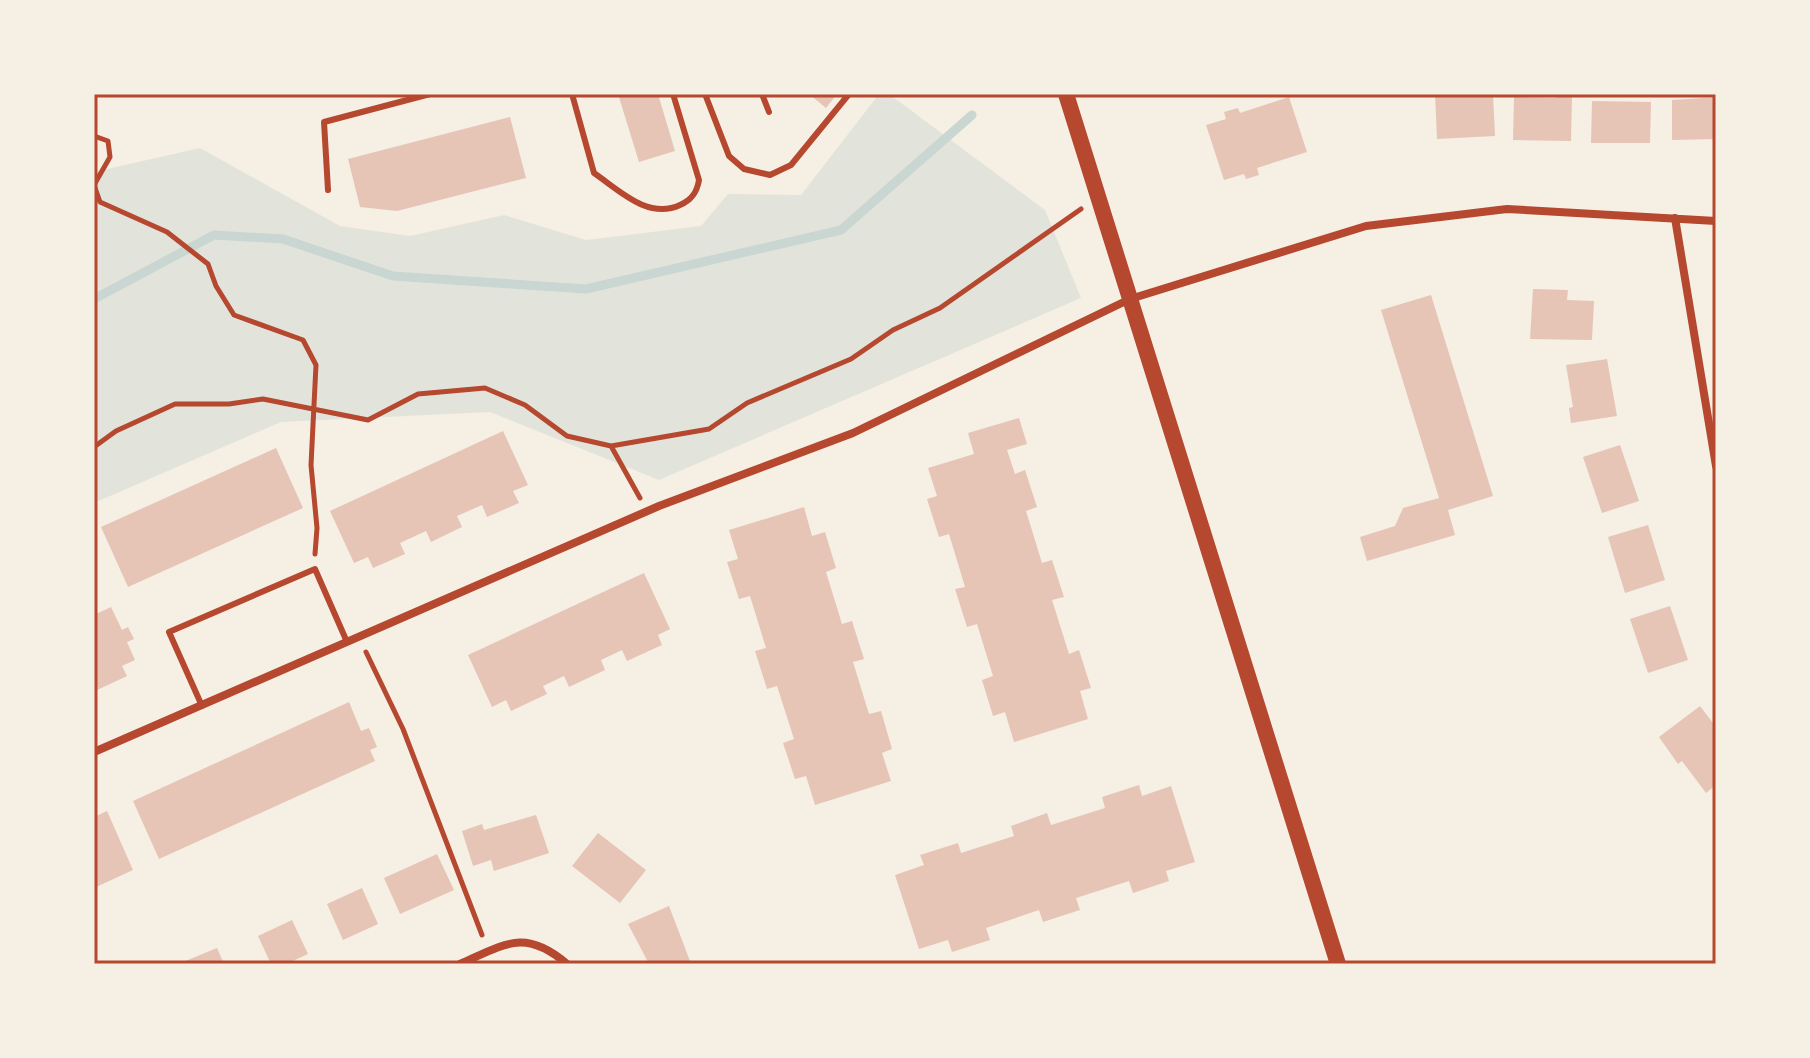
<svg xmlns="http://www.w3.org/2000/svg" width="1810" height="1058" font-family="Overpass,sans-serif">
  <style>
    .green { fill: #e2e4dc }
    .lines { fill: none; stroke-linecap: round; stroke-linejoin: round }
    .stream { stroke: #c9d6d2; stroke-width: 9 }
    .building { fill: #e6c5b7 }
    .path { stroke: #b5482f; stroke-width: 5 }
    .service { stroke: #b5482f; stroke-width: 6 }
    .minor { stroke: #b5482f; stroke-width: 8 }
    .secondary { stroke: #b5482f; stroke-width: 16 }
    .neatline { fill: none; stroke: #b5482f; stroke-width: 3 }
  </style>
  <rect width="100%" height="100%" fill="#f6efe4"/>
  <path class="green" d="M879 94H889L1045 210 1081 298 659 480 490 412 281 422 94 503V172L200 148 340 226 410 236 504 215 586 240 701 226 728 194 801 195Z"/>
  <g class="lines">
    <path class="stream" d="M94 299 214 235 283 239 393 276 586 289 841 230 972 115"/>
  </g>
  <path class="building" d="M618 94H658L675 151 639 162Z
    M809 94H837L826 108Z
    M1435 94H1493L1495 136 1437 139Z
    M1556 94H1572L1571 141 1513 140 1514 97 1556 98Z
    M1289 97 1307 152 1257 168 1259 175 1246 179 1244 174 1224 180 1206 125 1226 119 1224 112 1238 108 1240 113Z
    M1703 98H1716V139L1672 140V100Z
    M1592 101 1651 102 1650 143H1591Z
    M510 117 526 178 397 211 360 207 348 159Z
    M1533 289 1568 290 1567 300 1594 301 1592 340 1530 339Z
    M1431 295 1493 496 1448 510 1455 535 1367 561 1360 537 1395 526 1403 508 1439 498 1381 310Z
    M1607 359 1617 416 1571 423 1569 408 1573 407 1566 365Z
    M1019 418 1027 444 1007 450 1015 474 1025 470 1037 507 1026 511 1042 563 1052 560 1064 597 1052 600 1069 654 1079 650 1091 688 1080 691 1088 719 1014 742 1005 712 993 716 982 680 993 676 977 624 967 627 955 589 965 587 949 534 939 537 927 499 937 496 928 468 974 454 968 433Z
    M503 431 528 485 513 491 519 503 487 517 482 505 457 516 462 527 431 542 426 531 400 543 405 554 373 568 368 557 354 563 330 511Z
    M1620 445 1639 501 1602 513 1583 457Z
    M276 448 303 508 128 587 101 527Z
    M804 507 812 536 825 532 836 568 826 572 842 624 852 621 864 659 853 662 869 714 881 711 892 749 882 753 891 781 815 805 806 776 795 779 783 743 794 739 777 686 767 689 755 651 766 648 750 596 739 599 727 562 738 559 729 530Z
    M1648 525 1665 580 1625 593 1608 537Z
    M644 573 670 629 658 635 662 645 627 661 622 650 601 660 605 670 569 687 564 676 543 686 547 694 511 711 506 700 492 707 468 655Z
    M1670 606 1688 660 1648 673 1630 619Z
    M111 607 122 630 128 627 134 639 127 642 135 660 122 666 127 676 95 691 94 615Z
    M349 702 361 731 369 728 377 747 370 750 375 761 159 859 133 801Z
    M1700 706 1716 727V785L1706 793 1682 761 1678 764 1659 737Z
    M1139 785 1142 796 1171 786 1195 862 1166 871 1169 881 1133 893 1129 881 1076 898 1080 910 1043 922 1039 910 986 928 990 940 952 952 948 940 919 949 895 875 924 865 920 855 958 843 961 853 1014 836 1011 826 1047 813 1051 825 1105 808 1102 797Z
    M107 811 133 870 94 888V817Z
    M536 815 549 853 494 871 491 860 473 866 462 831 482 824 484 830Z
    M598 833 646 870 620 903 572 866Z
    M437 854 454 890 400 914 384 878Z
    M362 888 378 924 343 940 327 904Z
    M669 906 690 961 683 964H649L628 924Z
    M292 920 308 954 286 964H271L258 936Z
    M217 948 224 964H178Z"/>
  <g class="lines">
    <path class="path" d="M94 136 108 141 110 157 94 185 100 202 167 232 208 264 216 286 234 315 303 340 316 365 311 465 317 528 315 554
      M94 447 116 431 175 404H229L263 399 368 420 418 394 485 388 525 405 567 436 611 446
      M640 498 611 446 709 429 747 403 851 359 893 330 940 308 1081 209
      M366 652 403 729 482 935"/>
    <path class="service" d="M572 94 594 173C619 190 648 220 680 205 692 200 697 192 699 180L673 94
      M705 94 729 156 744 169 770 175 791 165 849 94
      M762 94 769 112
      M328 190 324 122 430 94
      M202 706 169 632 315 569 347 642"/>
    <path class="minor" d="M1675 218 1716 466
      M94 752 659 506 853 433 1130 299 1366 226 1507 209 1716 221
      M460 964C505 944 525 928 567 964"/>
    <path class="secondary" d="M1066 94 1338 964"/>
  </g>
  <rect width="1810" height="1058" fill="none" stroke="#f6efe4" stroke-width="192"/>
  <rect x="96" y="96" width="1618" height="866" class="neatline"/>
</svg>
